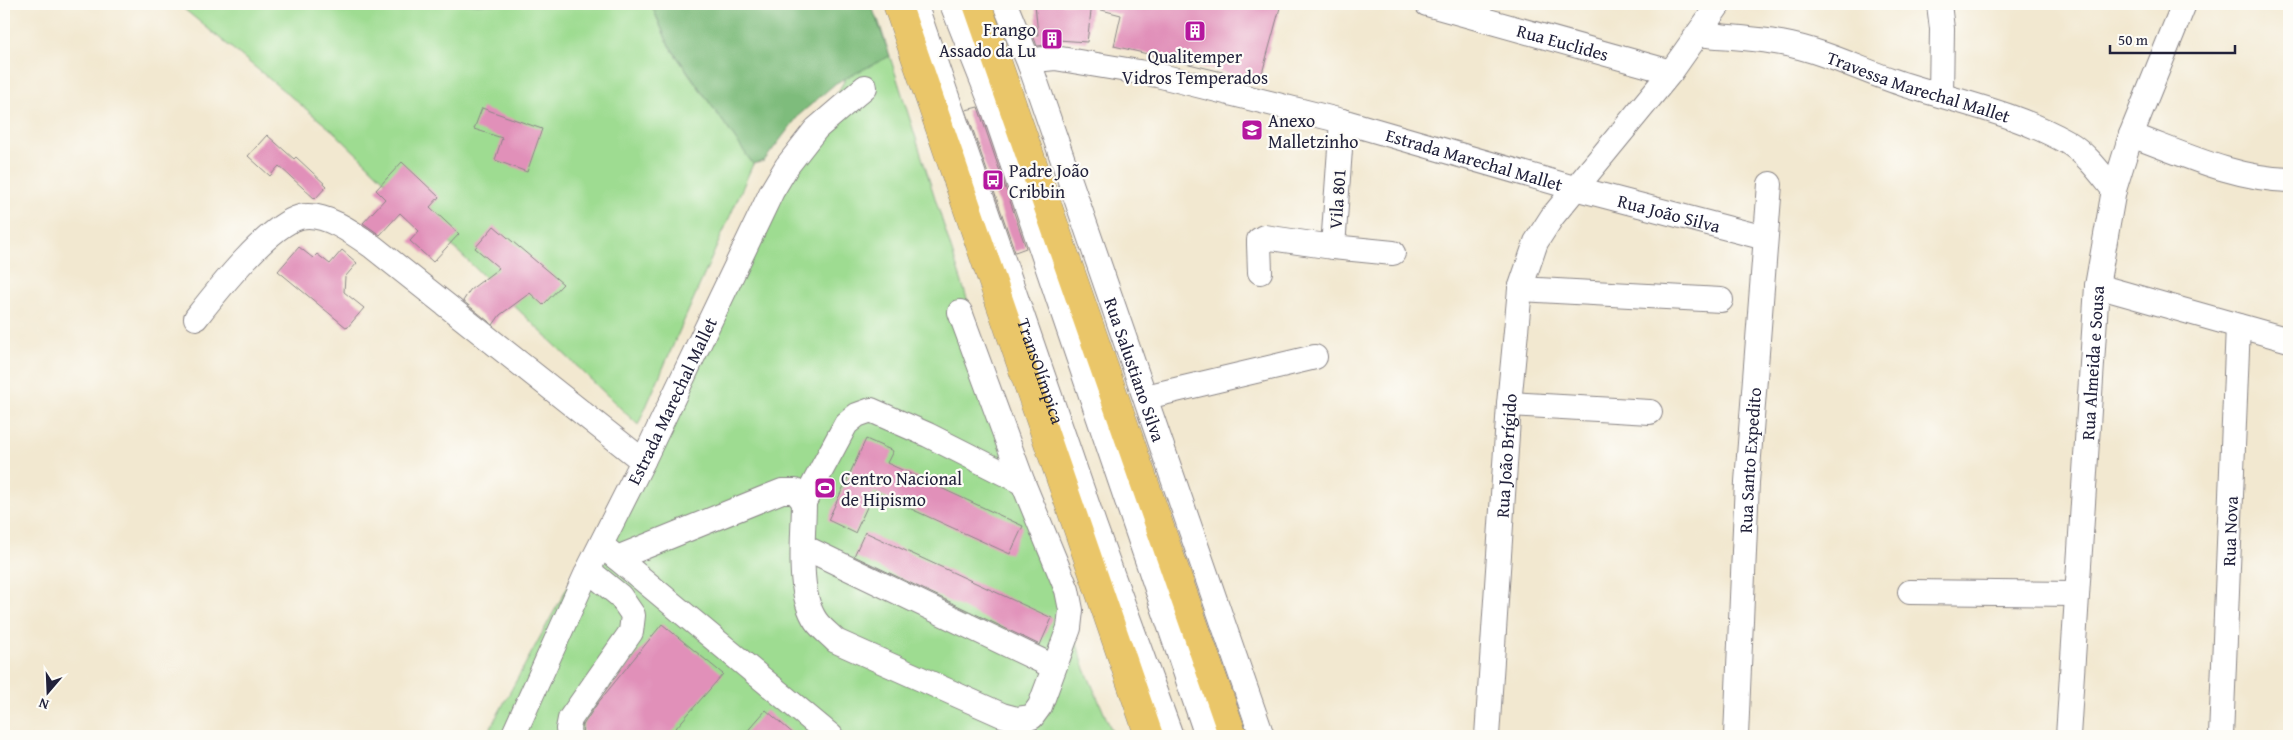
<svg xmlns="http://www.w3.org/2000/svg" width="2293" height="740" font-family="'Gentium Book Plus',serif">
  <style>
    .green { fill: #9edc91; stroke: #607f66 }
    .forest { fill: #7ebc7b; stroke: #506f5b }
    .building { fill: #e190b9 }
    .lines { fill: none; stroke-linecap: round; stroke-linejoin: round }
    .minor-casing { stroke: #8a8586; stroke-width: 26 }
    .highway-casing { stroke: #8a8586; stroke-width: 29 }
    .minor { stroke: #fff; stroke-width: 24 }
    .highway { stroke: #eac669; stroke-width: 28 }
    .labels { text-anchor: middle; dominant-baseline: central; stroke-width: 4.5; stroke-linejoin: round; paint-order: stroke }
    .poi-label { font-size: 18px; fill: #22223b; stroke: #fdfcf7; text-anchor: start }
    .street-label { font-size: 18px; fill: #22223b; stroke: #fdfcf7 }
  </style>
  <rect width="100%" height="100%" fill="#fdfcf7"/>
  <filter id="ink" filterUnits="userSpaceOnUse"><feTurbulence type="fractalNoise" baseFrequency=".02" numOctaves="2"/><feDisplacementMap in="SourceGraphic" scale="10" xChannelSelector="R" yChannelSelector="G"/><feConvolveMatrix kernelMatrix="1 2 1 2 8 2 1 2 1" color-interpolation-filters="sRGB"/></filter>
  <filter id="wash" filterUnits="userSpaceOnUse"><feTurbulence type="fractalNoise" baseFrequency=".0096" numOctaves="4" result="noise"/><feDisplacementMap in="SourceGraphic" scale="20" xChannelSelector="R" yChannelSelector="G"/><feGaussianBlur stdDeviation="1.12" result="paint"/><feColorMatrix in="noise" values="0 0 0 0 0 0 0 0 0 0 0 0 0 0 0 0 0 1.4 0 .05"/><feComposite in="paint" operator="in"/></filter>
  <g filter="url(#wash)">
    <rect width="100%" height="100%" fill="#f2e8d0"/>
    <path class="green" d="M178 4H651L669 46 753 164 638 425 334 132Z
      M878 19 1085 669 1114 736H486Z"/>
    <path class="forest" d="M651 4H871L890 56 836 83 799 115 764 161 753 164 669 45Z"/>
    <g id="blocks">
      <path class="building" d="M1035 4H1092L1087 42 1058 40 1057 44 1037 46 1033 35H1038Z
        M1094 4H1281L1260 81 1114 46 1121 15 1094 8Z
        M978 107 1026 248 1015 252 966 110Z
        M482 108 542 129 527 172 495 160 502 138 474 129Z
        M267 135 294 159 296 157 327 186 315 199 279 166 270 176 248 156Z
        M402 162 439 197 430 207 459 234 433 262 410 241 419 231 400 213 380 235 363 223 385 199 376 190Z
        M494 226 563 284 543 305 530 293 500 315 493 325 463 301 470 290 499 268 475 248Z
        M299 247 313 258 317 254 330 264 342 250 357 263 345 277 344 292 364 308 347 328 278 271Z
        M866 439 893 451 887 463 1023 526 1010 554 874 492 855 533 828 520Z
        M865 532 1052 618 1040 645 854 556Z
        M662 624 723 674 669 736H582L583 725 597 704Z
        M766 710 796 736H743Z"/>
    </g>
  </g>
  <g filter="url(#ink)">
    <use href="#blocks" fill-opacity="0" stroke="#8a8586" stroke-width="1"/>
    <g class="lines">
      <g class="minor-casing">
        <g id="minor">
          <path id="s1" d="M915 4 1095 527 1171 736"/>
          <path d="M952 4 994 110 1207 736"/>
          <path id="s2" d="M1005 4 1030 65 1262 736"/>
          <path id="s3" d="M1427 4 1671 72"/>
          <path d="M1939 4 1942 29 1941 95"/>
          <path id="s4" d="M1698 34C1725 37 1754 38 1781 43 1826 51 1864 72 1906 85 1960 102 2017 114 2067 142 2086 153 2101 174 2114 190"/>
          <path id="s5" d="M1030 65 1035 60 1055 58 1157 75 1342 121 1574 188 1765 238"/>
          <path d="M1342 121 1333 247 1393 253"/>
          <path d="M2131 135C2181 153 2235 179 2289 180"/>
          <path d="M1260 272 1259 244V240L1264 237 1333 247"/>
          <path d="M2097 286 2289 340"/>
          <path d="M1520 289 1721 300"/>
          <path d="M196 318C217 291 268 226 300 217 324 211 355 234 373 247L643 461"/>
          <path d="M1146 397 1315 357"/>
          <path d="M1509 404 1650 412"/>
          <path d="M804 502 846 424 857 415 871 410 928 435 1023 483"/>
          <path d="M804 547 1054 667"/>
          <path d="M606 549 831 736"/>
          <path d="M617 558 782 491H795L804 502C804 536 796 592 816 621 821 628 829 634 836 641L1002 715 1017 719 1032 717 1040 706 1069 628 1071 610 1067 590 1023 483 960 312"/>
          <path d="M1910 592 2076 594"/>
          <path id="s6" d="M513 736 588 570 643 461 772 191 787 166 816 129 865 87"/>
          <path d="M569 736 568 729 570 719 631 632 633 615 620 596 588 570"/>
          <path id="s7" d="M1487 736 1509 404 1520 289 1536 242 1552 217 1671 72 1719 4"/>
          <path id="s8" d="M1736 736 1747 482 1770 184"/>
          <path id="s9" d="M2068 736 2097 286 2114 190 2131 135 2184 4"/>
          <path id="s10" d="M2221 736 2238 326"/>
        </g>
      </g>
      <g class="highway-casing">
        <path id="highway" d="M897 4 1149 736
          M977 4 1233 736"/>
      </g>
      <use href="#minor" class="minor"/>
      <use href="#highway" class="highway"/>
    </g>
  </g>
  <defs>
    <g id="building-square" transform="scale(1.125)"><rect x="-9" y="-9" width="18" height="18" rx="4" fill="#b5179e" stroke="#fdfcf7"/><path d="M-4-6H4V6H1V3H-1V6H-4ZM-2.5-4.3h1.7v1.8h-1.7ZM.8-4.3h1.7v1.8H.8ZM-2.5-1h1.7V.8h-1.7ZM.8-1h1.7V.8H.8Z" fill="#fff"/></g>
    <g id="school-square" transform="scale(1.125)"><rect x="-9" y="-9" width="18" height="18" rx="4" fill="#b5179e" stroke="#fdfcf7"/><path d="M0-5L7-2L0 1L-7-2ZM-4 1L0 2.5L4 1V4Q0 6-4 4Z" fill="#fff"/></g>
    <g id="bus-square" transform="scale(1.125)"><rect x="-9" y="-9" width="18" height="18" rx="4" fill="#b5179e" stroke="#fdfcf7"/><path d="M-5-6H5V4H4V6H2V4H-2V6H-4V4H-5ZM-3.5-4V0h7V-4ZM-3.5 1.2v1.5H-2V1.2ZM2 1.2v1.5H3.5V1.2Z" fill="#fff"/></g>
    <g id="stadium-square" transform="scale(1.125)"><rect x="-9" y="-9" width="18" height="18" rx="4" fill="#b5179e" stroke="#fdfcf7"/><path d="M0-5a6.5 5 0 1 0 0 10a6.5 5 0 1 0 0-10ZM-3.5-1.8h7v3.6h-7Z" fill="#fff"/></g>
  </defs>
  <g fill-rule="evenodd">
    <use href="#building-square" x="1195" y="31"/>
    <use href="#building-square" x="1052" y="39"/>
    <use href="#school-square" x="1252" y="130"/>
    <use href="#bus-square" x="993" y="180"/>
    <use href="#stadium-square" x="825" y="488"/>
  </g>
  <g class="labels">
    <g class="poi-label">
      <text x="1036" y="29" text-anchor="end">Frango<tspan x="1036" dy="21">Assado da Lu</tspan></text>
      <text x="1195" y="56" text-anchor="middle">Qualitemper<tspan x="1195" dy="21">Vidros Temperados</tspan></text>
      <text x="1268" y="120">Anexo<tspan x="1268" dy="21">Malletzinho</tspan></text>
      <text x="1009" y="170">Padre João<tspan x="1009" dy="21">Cribbin</tspan></text>
      <text x="841" y="478">Centro Nacional<tspan x="841" dy="21">de Hipismo</tspan></text>
    </g>
    <g class="street-label">
      <text stroke="none"><textPath href="#s3" startOffset="141">Rua Euclides</textPath></text>
      <text stroke="none"><textPath href="#s4" startOffset="228">Travessa Marechal Mallet</textPath></text>
      <text stroke="none"><textPath href="#s5" startOffset="459">Estrada Marechal Mallet</textPath></text>
      <text transform="translate(1337 199) rotate(-86)">Vila 801</text>
      <text stroke="none"><textPath href="#s5" startOffset="661">Rua João Silva</textPath></text>
      <text stroke="none"><textPath href="#s9" startOffset="374">Rua Almeida e Sousa</textPath></text>
      <text stroke="none"><textPath href="#s2" startOffset="388">Rua Salustiano Silva</textPath></text>
      <text stroke="none"><textPath href="#s1" startOffset="388">TransOlímpica</textPath></text>
      <text stroke="none"><textPath href="#s6" startOffset="371">Estrada Marechal Mallet</textPath></text>
      <text stroke="none"><textPath href="#s7" startOffset="281">Rua João Brígido</textPath></text>
      <text stroke="none"><textPath href="#s8" startOffset="276">Rua Santo Expedito</textPath></text>
      <text stroke="none"><textPath href="#s10" startOffset="205">Rua Nova</textPath></text>
    </g>
  </g>
  <rect width="2293" height="740" fill="none" stroke="#fdfcf7" stroke-width="20"/>
  <g transform="translate(48 692) rotate(199)" stroke="#fdfcf7" stroke-width="4" paint-order="stroke">
  <path d="M0-4L9 19L0 12L-9 19Z" fill="#22223b"/>
  <text y="-8" font-size="14" font-weight="bold" text-anchor="middle" fill="#22223b">N</text>
  </g>
  <path d="M2110 45v8h125v-8" fill="none" stroke="#22223b" stroke-width="2.5"/>
  <text x="2118" y="45" font-size="15" fill="#22223b" stroke="#fdfcf7" stroke-width="4" paint-order="stroke">50 m</text>
</svg>
